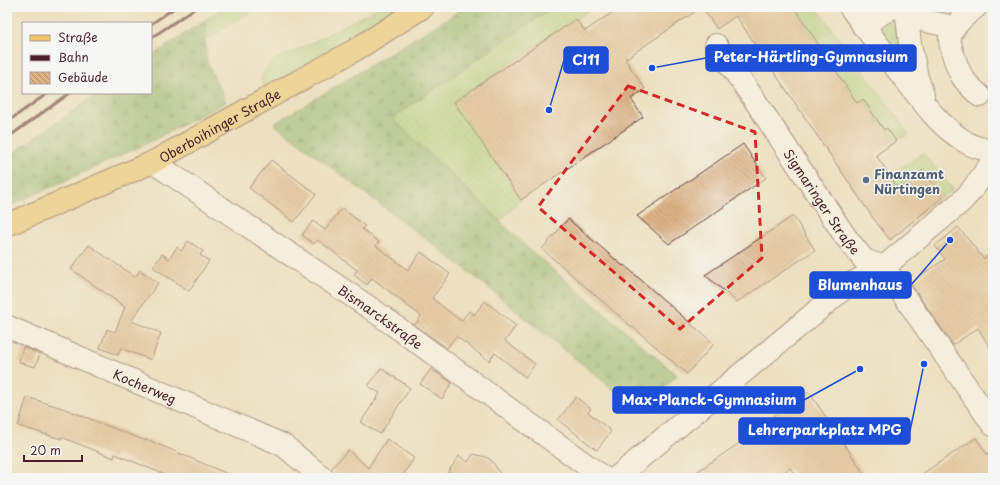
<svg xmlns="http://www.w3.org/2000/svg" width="1000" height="485" font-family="'Playpen Sans',sans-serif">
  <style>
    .grass { fill: url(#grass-dots); stroke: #7a7954 }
    .forest { fill: url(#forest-firs); stroke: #686a4c }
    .building { fill: url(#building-back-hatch) }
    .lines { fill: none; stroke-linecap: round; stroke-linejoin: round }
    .minor-casing { stroke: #623c41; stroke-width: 24 }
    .major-casing { stroke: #623c41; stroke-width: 24 }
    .minor { stroke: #fff; stroke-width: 22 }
    .major { stroke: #eec569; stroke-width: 22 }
    .rail { stroke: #4a1f2b; stroke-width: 3 }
    .marked { fill: none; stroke: #d62828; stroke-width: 3; stroke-dasharray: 8 5; stroke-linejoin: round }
    .service-dot { fill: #5c6f8a; stroke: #f6f6f2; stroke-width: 1.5 }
    .labels { text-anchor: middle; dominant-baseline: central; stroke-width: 3; stroke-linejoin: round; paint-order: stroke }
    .street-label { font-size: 13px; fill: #4a1f2b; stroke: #f6f6f2 }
    .service-label { font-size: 13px; font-weight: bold; fill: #4e5e75; stroke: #f6f6f2; text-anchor: start }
    .leader { fill: none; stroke: #1d4ed8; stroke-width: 1.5 }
    .callout-dot { fill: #1d4ed8; stroke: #f6f6f2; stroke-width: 1.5 }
    .callout { fill: #1d4ed8; stroke: #1d4ed8; stroke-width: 1.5 }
    .callout-label { font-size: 14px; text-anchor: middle; font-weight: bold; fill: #fff }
  </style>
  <defs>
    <pattern id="grass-dots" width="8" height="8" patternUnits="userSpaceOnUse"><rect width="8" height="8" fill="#a9d37e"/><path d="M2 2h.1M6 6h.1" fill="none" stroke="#93b56d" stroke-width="1.8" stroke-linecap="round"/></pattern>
    <pattern id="forest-firs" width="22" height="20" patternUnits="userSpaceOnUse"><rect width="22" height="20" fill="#86b56d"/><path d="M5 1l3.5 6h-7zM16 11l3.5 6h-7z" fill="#70935a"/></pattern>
    <pattern id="building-back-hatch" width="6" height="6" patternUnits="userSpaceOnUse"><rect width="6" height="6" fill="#dcb284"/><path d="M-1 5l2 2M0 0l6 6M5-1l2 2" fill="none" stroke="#b4906c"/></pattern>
  </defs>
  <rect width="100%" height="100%" fill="#f6f6f2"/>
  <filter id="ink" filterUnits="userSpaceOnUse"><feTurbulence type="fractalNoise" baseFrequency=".025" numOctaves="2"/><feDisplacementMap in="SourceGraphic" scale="8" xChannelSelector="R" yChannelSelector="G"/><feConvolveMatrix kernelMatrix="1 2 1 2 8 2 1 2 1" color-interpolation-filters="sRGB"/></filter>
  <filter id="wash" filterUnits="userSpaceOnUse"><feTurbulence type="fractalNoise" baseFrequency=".012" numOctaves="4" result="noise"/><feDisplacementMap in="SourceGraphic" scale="16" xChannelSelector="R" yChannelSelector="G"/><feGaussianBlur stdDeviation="0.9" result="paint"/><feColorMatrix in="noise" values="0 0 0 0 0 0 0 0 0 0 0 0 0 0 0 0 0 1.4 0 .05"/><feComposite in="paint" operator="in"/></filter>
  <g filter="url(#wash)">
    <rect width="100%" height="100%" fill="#ece0c0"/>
    <path class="grass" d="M225 7H259L205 40 206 19Z
      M380 7H405L348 42 265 90 261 79 266 68 275 60 304 47Z
      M553 7H593L455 102 521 200 500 221 392 118Z
      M794 7H816L909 134 896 141 887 128 884 130 864 99 857 103Z
      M894 19 898 21 902 57 900 59 881 31V27Z
      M923 153 953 189 943 197 923 170 899 190 890 176Z"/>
    <path class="forest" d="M466 7H553L392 118 530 250 677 375 641 412 455 261 274 124Z
      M206 19 205 40 207 62 226 102 144 145 7 207V157L99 93H151V57Z"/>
    <g id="blocks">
      <path class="building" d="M620 7H794L857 103 863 99 884 130 887 128 896 141 876 155 899 190 923 170 943 197 890 240 873 218 736 16 717 29 702 7 625 59 645 89 631 99 643 117 521 200 454 102 576 19 585 31Z
        M743 144 766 178 669 244 637 216Z
        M271 160 316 194 294 222 249 188Z
        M342 208 365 226 362 229 379 242 376 246 408 270 421 252 450 274 432 298 461 321 469 311 474 315 485 301 516 326 505 341 535 364 525 377 495 353 489 361 456 336 447 348 415 325 421 316 372 278 367 285 354 275 357 270 318 240 314 244 302 235 313 221 325 230Z
        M793 216 815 250 737 302 705 275Z
        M568 219 623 266 624 265 714 344 687 374 633 327H632L542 249Z
        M958 227 984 259 993 250V353L978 328 953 345 910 283 945 259 935 246Z
        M188 241 203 251 200 255 209 261 189 291 153 267 162 254 169 259 177 247 181 251Z
        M89 245 135 277 140 270 158 283 131 321 161 333 151 360 121 348 118 355 100 348 107 329 115 332 125 307 71 269Z
        M23 347 40 354 35 367 19 362Z
        M381 368 410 388 380 434 361 422 380 393 368 386Z
        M431 369 452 383 442 399 420 384Z
        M809 392 867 478H797L790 468 775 478H688L763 427 761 424Z
        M27 397 65 409 146 441V439L237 478H173L115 454 114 458 61 437V439L18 426Z
        M576 397 591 409 588 412 611 431 597 450 558 420Z
        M976 438 993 463V478H916Z
        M387 439 414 458 401 478H335V473L331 469 348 450 368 468Z
        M473 454 486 457 492 461 503 478H444L459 456 468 462Z"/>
    </g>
  </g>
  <g filter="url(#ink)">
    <use href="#blocks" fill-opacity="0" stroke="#623c41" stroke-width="1"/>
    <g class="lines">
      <g class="minor-casing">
        <g id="minor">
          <path d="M850 7C870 34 890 61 911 87 925 105 938 123 957 136 967 144 980 150 993 150"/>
          <path d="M906 7 910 44 917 77 923 95"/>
          <path d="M976 7C967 14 953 24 950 37 949 46 958 70 963 78 967 84 974 90 980 96"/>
          <path d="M907 17 954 27"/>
          <path d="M863 26 881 14 893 7"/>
          <path id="s1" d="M716 45 754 99 845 236 864 260 884 267 993 425"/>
          <path id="s2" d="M153 162 373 310 604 478"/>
          <path id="s3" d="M7 327 11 328 283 445 323 478"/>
          <path d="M616 478 848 285 884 267 962 201 971 191 993 161"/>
        </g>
      </g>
      <g class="major-casing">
        <g id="major">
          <path id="s4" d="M7 225 153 162 248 109 355 50 423 7"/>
        </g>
      </g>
      <use href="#minor" class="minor"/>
      <use href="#major" class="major"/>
      <path class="rail" d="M151 24 176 7
        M151 38 197 7
        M7 122 48 93
        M7 138 70 93"/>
    </g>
  </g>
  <path d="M0 0H1000V485H0ZM628 86 755 132 762 258 680 329 538 207Z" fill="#ece0c0" fill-opacity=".55" fill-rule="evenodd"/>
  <path class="marked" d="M628 86 755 132 762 258 680 329 538 207Z"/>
  <circle class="service-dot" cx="866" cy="180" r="4"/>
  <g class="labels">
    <g class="street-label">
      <text stroke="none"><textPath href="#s4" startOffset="235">Oberboihinger Straße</textPath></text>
      <text stroke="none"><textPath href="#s1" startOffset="189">Sigmaringer Straße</textPath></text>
      <text stroke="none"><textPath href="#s2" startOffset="275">Bismarckstraße</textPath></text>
      <text stroke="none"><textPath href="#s3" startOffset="150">Kocherweg</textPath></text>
    </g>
    <g class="service-label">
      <text x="874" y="173">Finanzamt<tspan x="874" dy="15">Nürtingen</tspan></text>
    </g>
  </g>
  <path class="leader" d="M652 68L706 58M549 110L564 60M950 240L911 285M860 369L804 400M924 364L910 431"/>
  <g class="callout-dot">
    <circle cx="652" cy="68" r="4"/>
    <circle cx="549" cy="110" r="4"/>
    <circle cx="950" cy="240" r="4"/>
    <circle cx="860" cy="369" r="4"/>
    <circle cx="924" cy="364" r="4"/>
  </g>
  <g class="callout">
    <rect x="706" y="45" width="210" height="26" rx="4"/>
    <rect x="564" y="47" width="44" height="26" rx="4"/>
    <rect x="810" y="272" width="101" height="26" rx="4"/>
    <rect x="613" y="387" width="191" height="26" rx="4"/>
    <rect x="739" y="418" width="171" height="26" rx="4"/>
  </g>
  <g class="callout-label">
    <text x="811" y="62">Peter-Härtling-Gymnasium</text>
    <text x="586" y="65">CI11</text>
    <text x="860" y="290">Blumenhaus</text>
    <text x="709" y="405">Max-Planck-Gymnasium</text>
    <text x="825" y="435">Lehrerparkplatz MPG</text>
  </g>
  <rect width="1000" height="485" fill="none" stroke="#f6f6f2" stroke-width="24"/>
  <rect x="22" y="22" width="130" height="72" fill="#f6f6f2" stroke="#b1a0a2"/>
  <rect x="30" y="35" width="20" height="6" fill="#eec569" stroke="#b1a0a2"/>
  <text x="58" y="42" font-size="12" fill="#4a1f2b">Straße</text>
  <rect x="30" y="55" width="20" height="6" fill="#4a1f2b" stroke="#b1a0a2"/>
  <text x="58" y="62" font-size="12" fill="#4a1f2b">Bahn</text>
  <rect x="30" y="72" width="20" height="12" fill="url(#building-back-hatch)" stroke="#b1a0a2"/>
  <text x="58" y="82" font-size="12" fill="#4a1f2b">Gebäude</text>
  <path d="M24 455v6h58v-6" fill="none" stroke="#4a1f2b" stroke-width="2"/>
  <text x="30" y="455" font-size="12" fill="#4a1f2b" stroke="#f6f6f2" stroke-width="3" paint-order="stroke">20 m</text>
</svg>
